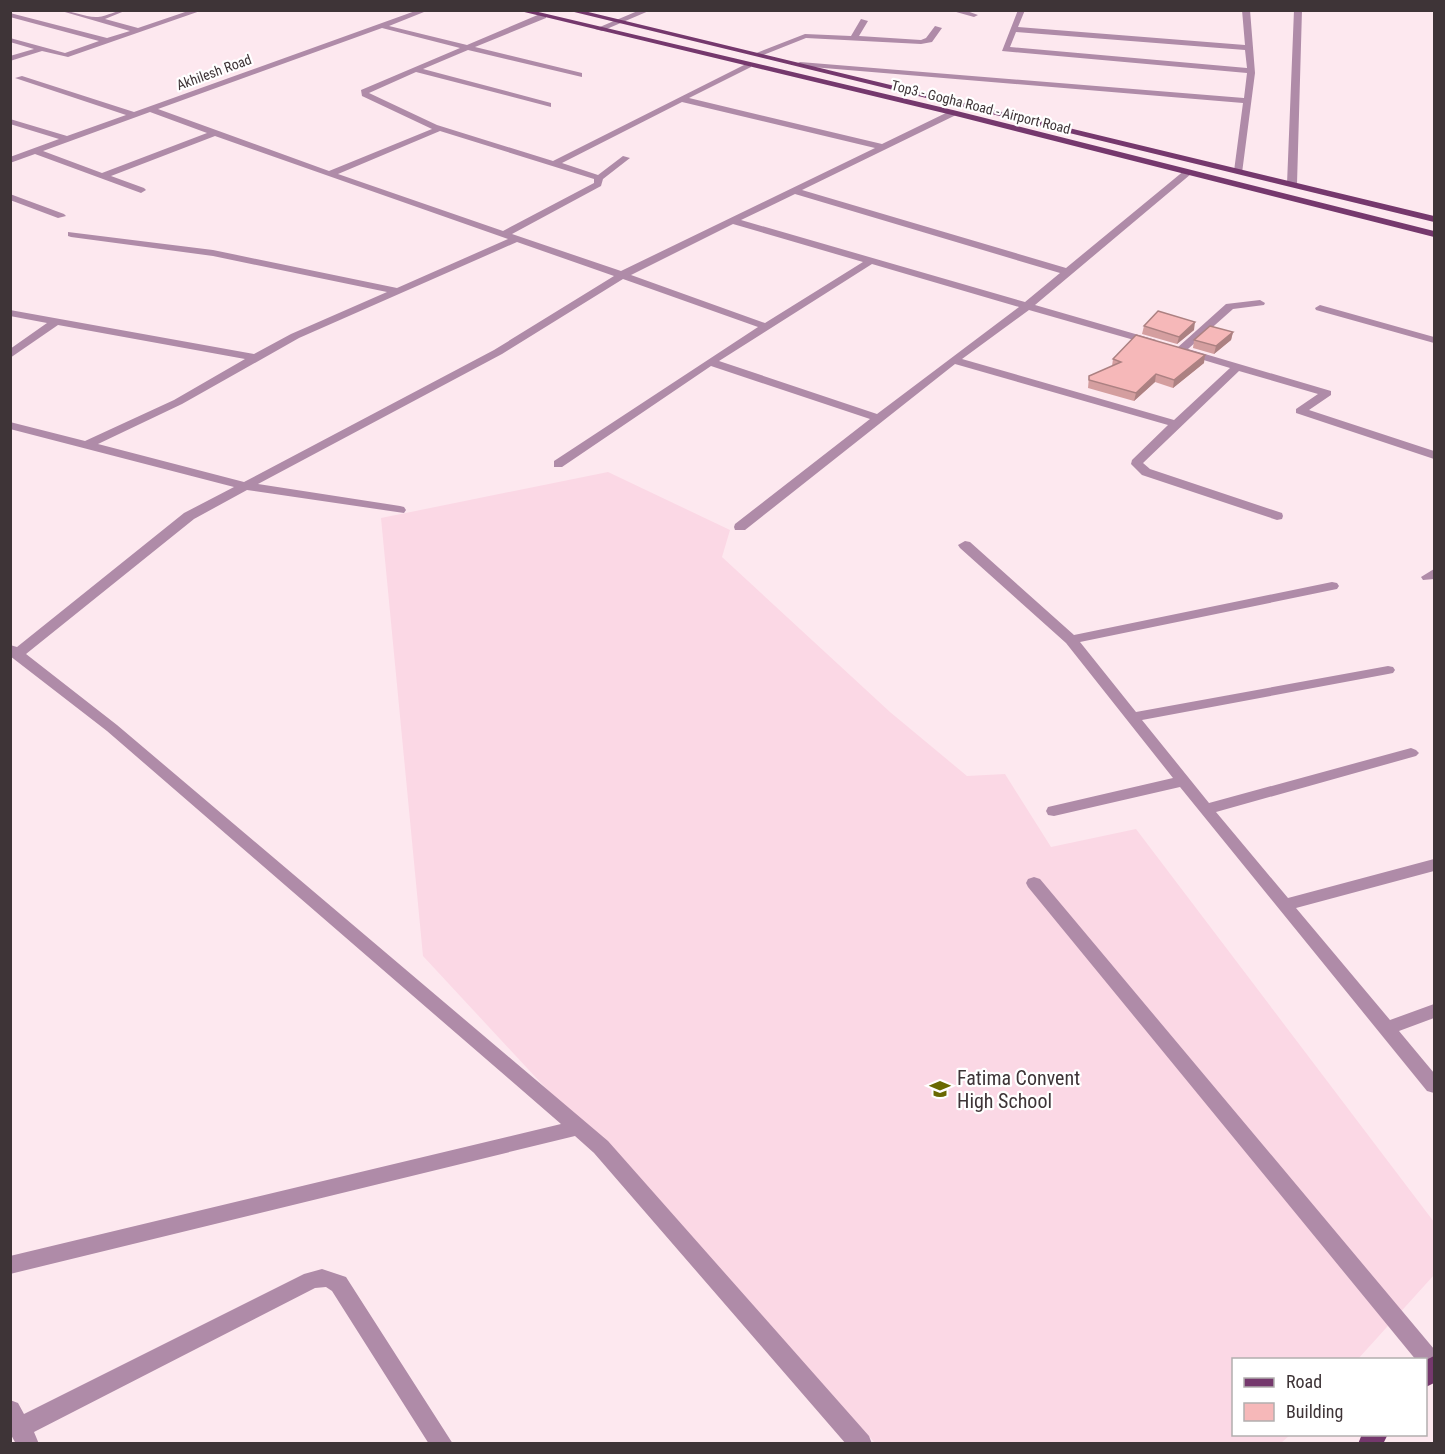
<svg xmlns="http://www.w3.org/2000/svg" width="1445" height="1454" font-family="'Roboto Condensed',sans-serif">
  <style>
    .built { fill: #fbd8e5 }
    .lines { fill: none; stroke-linecap: round; stroke-linejoin: round }
    .minor { fill: #af8ba8; fill-rule: evenodd }
    .major { fill: #75386d; fill-rule: evenodd }
    .wall { fill: #d49e9f }
    .shaded-wall { fill: #ac8182 }
    .building { fill: #f6b8b9; stroke: #ac8182; stroke-width: 1.5 }
    .labels { text-anchor: middle; dominant-baseline: central; stroke-width: 4.5; stroke-linejoin: round; paint-order: stroke }
    .far-street-label { font-size: 14px; fill: #3e3437; stroke: #fff }
    .near-poi-label { font-size: 20px; fill: #3e3437; stroke: #fff; text-anchor: start }
  </style>
  <rect width="100%" height="100%" fill="#fde8ef"/>
  <path class="built" d="M608 472 730 530 722 557 890 712 967 776 1005 774 1051 847 1136 829 1434 1222V1275L1358 1359 1234 1360V1434L1290 1435 1281 1443H875L423 956 381 518Z"/>
  <g class="lines">
    <path class="minor" d="M58 10C70 10 87 18 98 17 108 16 116 10 127 10L105 19 138 28 191 10H203L68 57 42 51 10 61V56L34 49 10 42V38L65 53 99 41 10 17V13L107 38 130 31Z
      M418 10H429L389 26 467 45 540 14H546V18L475 47 582 73V77L468 50 423 69 551 103V107L416 72 369 93 437 125 553 161 748 63H751V67L689 98 882 144 950 111H956V115L802 190 1066 268 1185 170H1191V174L1035 305 1156 340V344H1148L1029 310 962 359 1174 420 1230 368 1177 352V348L1226 304 1260 300 1265 303 1264 305 1233 309 1188 349 1331 391V395L1309 410 1434 451V459L1296 413V409L1318 394 1239 371 1143 463 1150 469 1282 513 1283 516 1282 519 1277 520 1142 475 1131 464 1132 460 1168 425 955 364 745 530H735L734 527 735 524 870 419 711 366 562 467H554V461L758 327 623 279 502 354 258 484 400 506 404 507 406 510 404 513 247 490 194 519 26 654 117 725 608 1141 869 1436 872 1444H846L594 1153 575 1136 10 1274V1256L561 1124 107 731 10 656V645L17 647 184 513 234 487 10 429V422L85 441 174 400 245 359 58 325 10 358V349L47 323 10 316V310L254 354 291 334 387 292 213 256 71 237 68 236V232L213 250 397 288 508 239 215 136 111 176 144 188 146 190 141 193 35 154 10 163V157L59 139 10 124V119L67 136 126 115 15 78 22 76 134 112ZM382 28 460 48 361 90 362 96 432 129 329 171 158 109ZM682 102 875 148 621 271 512 234 601 186 603 179 630 158 623 156 598 175 562 163ZM150 112 207 133 102 173 43 151ZM440 131 594 179V183L503 231 338 174ZM795 194 1060 273 1025 302 741 220ZM733 224 863 262 765 323 631 275ZM517 242 614 276 494 350 244 482 98 444 182 404 299 338ZM872 264 1019 307 877 414 719 361Z
      M640 10H651L602 31 595 29Z
      M949 10H964L978 15 974 17Z
      M1018 10H1025L1018 27 1245 45 1242 10H1250L1255 73 1242 173 1234 171 1243 103 800 66 796 64 800 62 1244 98 1247 73 1002 51ZM1016 32 1245 50 1247 68 1010 47Z
      M1294 10H1302L1297 184 1292 187 1287 184Z
      M861 19 868 21 859 36 921 40 926 38 935 26 942 28 932 42 921 44 806 38 761 56 754 54 805 34 851 36Z
      M10 194 64 214 66 216 58 218 10 200Z
      M1320 305 1434 337V343L1316 310 1315 308Z
      M965 541 970 542 1074 635 1332 582 1337 583 1339 586 1337 589 1332 590 1080 642 1136 712 1388 666 1393 667 1395 670 1393 673 1388 674 1142 720 1209 803 1411 748 1416 750 1419 753 1416 756 1216 812 1288 898 1434 859V871L1296 908 1390 1020 1434 1004V1018L1399 1031 1434 1073V1093L1427 1091 1180 787 1054 816 1048 815 1046 811 1048 807 1173 778 1066 643 960 548 958 545Z
      M1434 569V579L1423 580 1421 577Z
      M1034 877 1040 879 1434 1349V1375L1426 1372V1360H1416L1028 887 1026 883 1028 879Z
      M322 1269 346 1277 453 1444H429L332 1291 326 1287 315 1288 34 1432 39 1444H16L10 1433V1400L18 1403 24 1414 304 1274Z"/>
    <path class="major" d="M516 10H530L953 110 1434 231V237L952 115Z
      M566 10H580L1434 216V222Z
      M1434 1356V1383L1426 1387V1360Z
      M1362 1434H1388L1383 1444H1358Z"/>
  </g>
  <path class="wall" d="M1144 326 1194 330 1177 344 1142 334Z
    M1233 332 1231 340 1214 354 1193 348 1194 340Z
    M1113 359 1204 363 1173 388 1155 382 1134 401 1088 388 1089 376 1112 366Z"/>
  <path class="shaded-wall" d="M1195 322 1194 330 1177 344 1179 337Z
    M1233 332 1231 340 1214 354 1216 346Z
    M1205 355 1204 363 1173 388 1174 380Z
    M1156 374 1155 382 1134 401 1136 393Z"/>
  <path class="building" d="M1158 311 1195 322 1179 337 1144 326Z
    M1210 326 1233 332 1216 346 1194 340Z
    M1136 335 1205 355 1174 380 1156 374 1136 393 1089 380V376L1121 362 1113 359Z"/>
  <defs>
    <g id="school-bare" transform="scale(1.62)"><path d="M0-5L7-2L0 1L-7-2ZM-4 1L0 2.5L4 1V4Q0 6-4 4Z" fill="#696801" stroke="#fff" stroke-width="2.5" paint-order="stroke"/></g>
  </defs>
  <g fill-rule="evenodd">
    <use href="#school-bare" x="940" y="1089"/>
  </g>
  <g class="labels">
    <g class="far-street-label">
      <text transform="translate(214 72) rotate(-20)">Akhilesh Road</text>
      <text transform="translate(981 107) rotate(14)">Top3 - Gogha Road - Airport Road</text>
    </g>
    <g class="near-poi-label">
      <text x="957" y="1078">Fatima Convent<tspan x="957" dy="23">High School</tspan></text>
    </g>
  </g>
  <rect width="1445" height="1454" fill="none" stroke="#3e3437" stroke-width="24"/>
  <rect x="1232" y="1358" width="195" height="78" fill="#ffffff" stroke="#b2aeaf" stroke-width="1.5"/>
  <rect x="1244" y="1378" width="30" height="9" fill="#75386d" stroke="#b2aeaf" stroke-width="1.5"/>
  <text x="1286" y="1388" font-size="18" fill="#3e3437">Road</text>
  <rect x="1244" y="1403" width="30" height="18" fill="#f6b8b9" stroke="#b2aeaf" stroke-width="1.5"/>
  <text x="1286" y="1418" font-size="18" fill="#3e3437">Building</text>
</svg>
